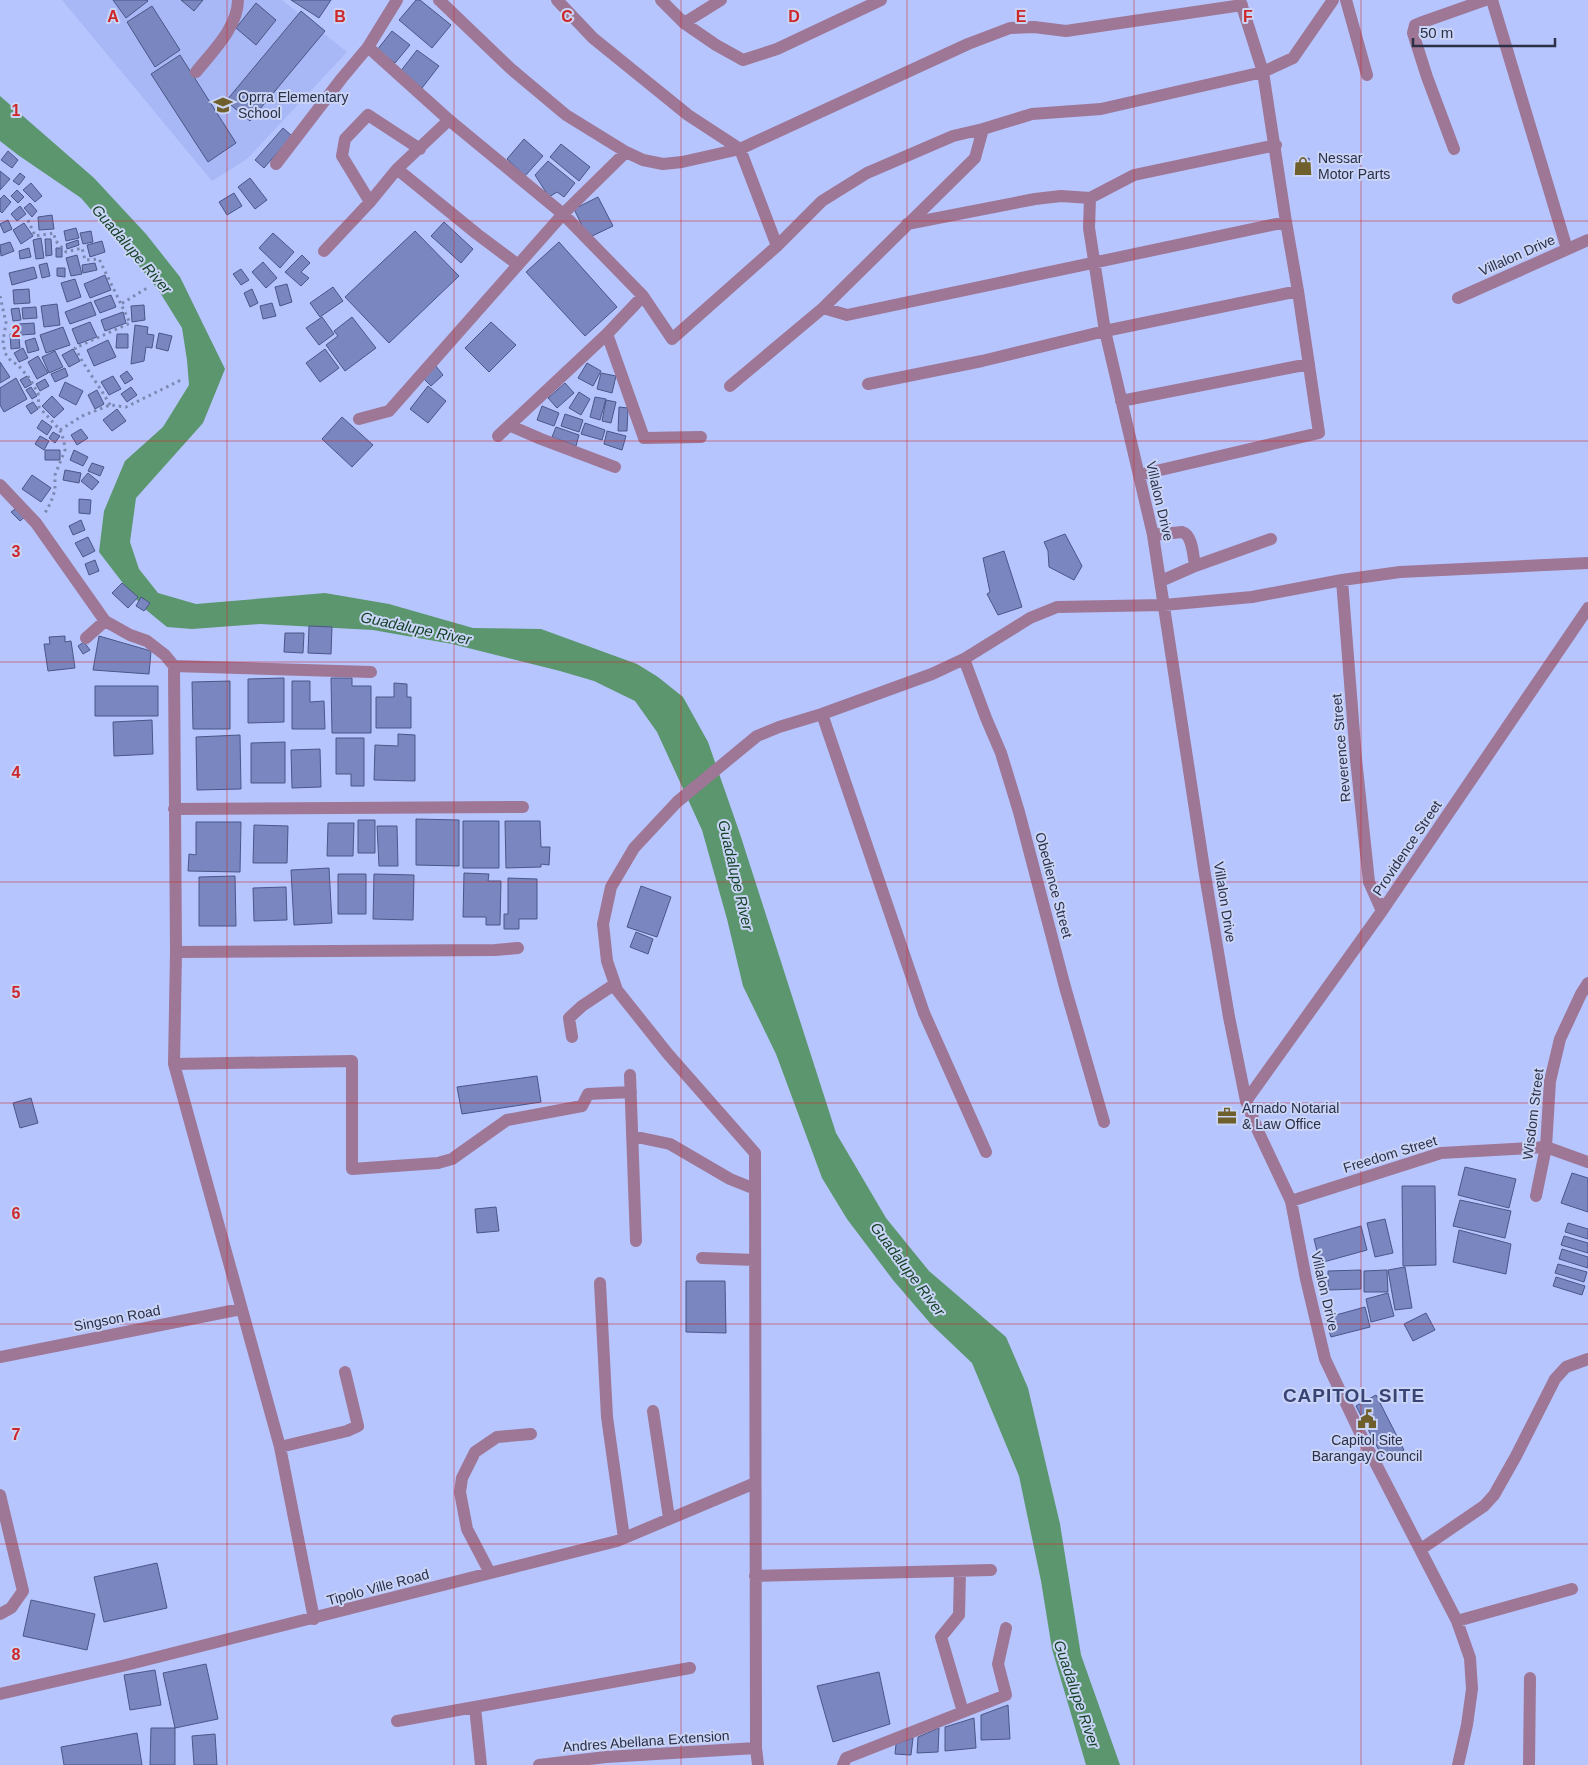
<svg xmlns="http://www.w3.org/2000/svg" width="1588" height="1765" font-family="Arial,sans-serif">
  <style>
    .built { fill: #a8b7f5 }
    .water { fill: #5b966e }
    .building { fill: #7986c0; stroke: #4b5688 }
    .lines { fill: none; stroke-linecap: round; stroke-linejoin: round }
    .path { stroke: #7d88b2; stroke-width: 3; stroke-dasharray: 2.5 4; stroke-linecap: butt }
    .minor { stroke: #9e7696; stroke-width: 12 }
    .grid { fill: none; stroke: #cd282a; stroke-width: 1; stroke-opacity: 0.55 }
    .labels { text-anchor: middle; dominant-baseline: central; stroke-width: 4; stroke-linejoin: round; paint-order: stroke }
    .poi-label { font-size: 14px; fill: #2b3046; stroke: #cad4f6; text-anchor: start }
    .street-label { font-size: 14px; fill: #2b3046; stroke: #cad4f6 }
    .water-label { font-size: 15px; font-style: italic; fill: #154327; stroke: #cad4f6 }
    .district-label { font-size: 19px; font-weight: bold; letter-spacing: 1px; fill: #3a4474; stroke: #cad4f6 }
    .grid-label { font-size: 16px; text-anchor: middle; font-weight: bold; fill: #cd282a; stroke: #cad4f6; stroke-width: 4; stroke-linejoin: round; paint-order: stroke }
  </style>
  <rect width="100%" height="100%" fill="#b6c5fe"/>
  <path class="built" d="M62 0H282L347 52 247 159 212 181Z"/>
  <path class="water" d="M0 96 94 178 146 234 180 277 225 369 203 423 136 498 130 542 139 569 158 593 196 604 325 593 389 604 473 628 541 629 637 664 658 677 683 697 708 742 740 834 836 1133 886 1218 929 1271 1006 1337 1028 1388 1060 1524 1081 1655 1120 1765H1086L1052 1649 1041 1581 1019 1476 972 1363 930 1323 893 1280 847 1219 822 1178 776 1054 743 986 727 919 702 830 657 732 635 701 594 681 560 671 452 644 373 630 260 624 192 629 167 627 145 609 129 591 99 552 104 511 125 461 163 427 189 385 187 360 182 328 159 291 131 256 81 198 18 155 0 141Z"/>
  <path class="building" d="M113 0H147L148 1 126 18Z
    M181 0H203L194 11Z
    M291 0H331L319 18Z
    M416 0H420L451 25 432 48 399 20Z
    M256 3 276 20 256 45 236 28Z
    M152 6 180 50 155 67 127 22Z
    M301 11 325 31 250 121 226 101Z
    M392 31 410 45 395 63 377 50Z
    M417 50 439 66 422 88 400 72Z
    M180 55 236 143 208 162 151 74Z
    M283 128 292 136 264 168 255 160Z
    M524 139 543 156 525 176 507 159Z
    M561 144 590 167 579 181 550 157Z
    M8 151 18 160 12 168 1 160Z
    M1309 158 1311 172 1297 175 1296 161Z
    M548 161 575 183 564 197 557 192 549 197 535 175Z
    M0 171 10 179 0 190Z
    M20 173 25 177 19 185 13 181Z
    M250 178 267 200 255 209 238 187Z
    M31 183 42 196 35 202 23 190Z
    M17 190 24 197 18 203 11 196Z
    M234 193 242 206 227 215 219 202Z
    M4 195 11 202 2 213 0 211V199Z
    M598 197 613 226 588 238 574 209Z
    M30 203 37 211 32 217 24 208Z
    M20 206 26 214 17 221 11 214Z
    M52 215 54 229 39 230 38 217Z
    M8 220 12 229 4 233 0 224Z
    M444 222 473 249 461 263 431 236Z
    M24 223 33 236 21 244 13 230Z
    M76 228 79 238 66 241 64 231Z
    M91 231 93 242 83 244 80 233Z
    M415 231 459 276 389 343 345 297Z
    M273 233 294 252 280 268 259 248Z
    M41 238 44 258 36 259 33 240Z
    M45 239H51L52 255 46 256Z
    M78 240 79 245 67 249 66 244Z
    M102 241 105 252 90 257 87 245Z
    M10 242 14 251 1 256 0 245Z
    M559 242 617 307 585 336 526 272Z
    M29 248 31 257 20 259 19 251Z
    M56 248H62V257H56Z
    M77 255 82 274 71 276 66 258Z
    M302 255 310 263 301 272 309 278 301 286 285 272Z
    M263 262 277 278 266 288 252 272Z
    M47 263 50 276 42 278 39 265Z
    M95 263 97 270 83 273 82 265Z
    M34 267 37 278 12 285 9 273Z
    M57 268H65V277L57 276Z
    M241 269 249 280 241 285 233 274Z
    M105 275 111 290 90 298 84 284Z
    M75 279 81 297 67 302 61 283Z
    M287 284 292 302 280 306 275 287Z
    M333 287 343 301 320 317 310 303Z
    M29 289 30 303 14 304 13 290Z
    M252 289 258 303 250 307 244 293Z
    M111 295 116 307 100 313 94 301Z
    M91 302 96 315 70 324 65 312Z
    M272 303 276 316 263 319 260 306Z
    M57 304 60 325 44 327 41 306Z
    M144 305 145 320 132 322 131 306Z
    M36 307 37 318 23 319 22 308Z
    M19 308 21 320 13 321 11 309Z
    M123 312 126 323 105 331 101 320Z
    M322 317 334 334 319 345 306 328Z
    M352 317 376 348 345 371 326 345 338 336 334 331Z
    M90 322 97 337 78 344 72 329Z
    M491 322 516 345 489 372 465 348Z
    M34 323 35 334 21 335 19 324Z
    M135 325 148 327 147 334 154 335 152 348 146 347 144 361 131 364Z
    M63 327 70 345 46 353 40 335Z
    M159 333 172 336 168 351 156 348Z
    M10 334H14L15 339 19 338 20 348 11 349Z
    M117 334H128V348H116Z
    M35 338 39 350 28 353 25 341Z
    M108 340 116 357 94 366 87 350Z
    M23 348 28 358 19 362 14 353Z
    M73 349 80 361 69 367 62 355Z
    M325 349 339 368 320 382 306 363Z
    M55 351 63 367 49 373 42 357Z
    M38 356 48 373 37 379 28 362Z
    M0 362 10 377 0 383Z
    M587 363 601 371 593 386 578 378Z
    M435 365 443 375 431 386 422 377Z
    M65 368 68 376 55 382 51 374Z
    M127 371 133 379 125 384 120 376Z
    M601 373 616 376 612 393 597 389Z
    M27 376 32 384 25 388 20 380Z
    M113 376 121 389 109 395 101 382Z
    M16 378 27 399 4 412 0 405V388Z
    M45 379 49 386 40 391 36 384Z
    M65 382 83 391 76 405 59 396Z
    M565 383 574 393 557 408 548 398Z
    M428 386 446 401 428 423 410 409Z
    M31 387 37 396 32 399 26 390Z
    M131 387 137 395 127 402 121 394Z
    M97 390 104 404 95 409 88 395Z
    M579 392 590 399 581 415 569 408Z
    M52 396 64 409 54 418 42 406Z
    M595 397 606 399 600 420 590 417Z
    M606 400 616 402 611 423 602 421Z
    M33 402 38 409 31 414 26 406Z
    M542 406 559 413 554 426 537 420Z
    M619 407 628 408 627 431H618Z
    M117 409 126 421 112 431 103 420Z
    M565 414 583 420 579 432 561 426Z
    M342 417 373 445 352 467 322 439Z
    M42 420 52 427 47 435 37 428Z
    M585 423 605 430 602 440 581 434Z
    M556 427 579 435 576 446 552 437Z
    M81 429 88 438 77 445 71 435Z
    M607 431 626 436 622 450 604 444Z
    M53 432 60 436 55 443 49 438Z
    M40 436 49 441 44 450 35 444Z
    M45 450H60V460H45Z
    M74 450 88 457 83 466 70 460Z
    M92 463 104 467 100 476 88 471Z
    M65 470 81 473 79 483 63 480Z
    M88 473 99 482 92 490 81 481Z
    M32 475 51 488 41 502 22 489Z
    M79 499 91 500 90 514 79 513Z
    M18 507 26 516 20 521 11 512Z
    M81 520 85 530 73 535 69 526Z
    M1065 534 1082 566 1074 580 1049 567 1048 551 1044 542Z
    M88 537 95 551 83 557 75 543Z
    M1004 551 1022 607 998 615 987 594 990 592 983 558Z
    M95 560 99 571 89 575 85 564Z
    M122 583 138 597 128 608 112 593Z
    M141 597 150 603 144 611 136 606Z
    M309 626 332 627 331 654 308 653Z
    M285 633H304L303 653 284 652Z
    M65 636V642L71 641 75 668 48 671 44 644H50L49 637Z
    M99 636 151 651 149 674 93 670Z
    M84 642 90 650 83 654 78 646Z
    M284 678V722L248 723V679Z
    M331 678H352V686H371V733H332Z
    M230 681V729H193L192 682Z
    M292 681H310V702L324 701 325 729H292Z
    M394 683 407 684V697H411V728H376V697H394Z
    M95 686H158V716H95Z
    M152 720 153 754 114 756 113 722Z
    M398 734 415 735V781L374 780 375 745 398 746Z
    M240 735 241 789 197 790 196 737Z
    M336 738H364V786H351V774H336Z
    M285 742V783H251V743Z
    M320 749 321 787 292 788 291 750Z
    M416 819 459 820V866L416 865Z
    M358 820H375V853H358Z
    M463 821H499V868H463Z
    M505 821H540L541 847H550L549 865 541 864V867L506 868Z
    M196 822H241L240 872 188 871 189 854 196 855Z
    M328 823H354L353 856H327Z
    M254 825 288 826 287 863H253Z
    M377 826H397L398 866H379Z
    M329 868 332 923 294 925 291 870Z
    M464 873 489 874 488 881H501L500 925H486V917H463Z
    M338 874H366V914H338Z
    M374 874 414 875 413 920 373 919Z
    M235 876 236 926H199V877Z
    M508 878 537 879V919H519V929H504V914H508Z
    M641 886 671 897 657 937 627 927Z
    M286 887 287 920 254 921 253 888Z
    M636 932 653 939 648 954 630 947Z
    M537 1076 541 1102 462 1114 457 1087Z
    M31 1098 38 1123 20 1128 13 1103Z
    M1465 1167 1516 1179 1509 1208 1458 1195Z
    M1572 1173 1588 1178V1212L1561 1203Z
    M1402 1186H1435L1436 1265 1403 1266Z
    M1460 1200 1511 1211 1505 1238 1453 1226Z
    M496 1207 499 1231 477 1233 475 1209Z
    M1385 1219 1393 1253 1375 1257 1367 1223Z
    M1568 1223 1588 1229V1239L1565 1232Z
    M1361 1226 1367 1250 1320 1263 1314 1239Z
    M1459 1230 1511 1244 1506 1274 1453 1262Z
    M1564 1236 1588 1243V1253L1561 1245Z
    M1562 1249 1588 1257V1268L1559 1259Z
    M1558 1264 1587 1272 1584 1282 1555 1273Z
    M1405 1267 1412 1308 1395 1310 1388 1270Z
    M1361 1270V1289L1328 1290V1271Z
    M1387 1270 1388 1292H1364V1271Z
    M1556 1277 1585 1286 1582 1295 1553 1286Z
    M686 1281H725L726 1333 686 1332Z
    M1388 1293 1394 1316 1371 1322 1366 1299Z
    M1365 1307 1370 1327 1331 1337 1325 1318Z
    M1426 1313 1435 1330 1413 1341 1404 1324Z
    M1376 1395 1404 1450 1384 1460 1356 1406Z
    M157 1563 167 1608 104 1622 94 1577Z
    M31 1600 95 1614 87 1650 23 1636Z
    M206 1664 218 1719 175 1728 163 1673Z
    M155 1670 161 1705 130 1710 124 1675Z
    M879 1672 890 1724 833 1742 817 1686Z
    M1008 1705 1010 1739 981 1740V1715Z
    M974 1718 976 1748 945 1751V1727Z
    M151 1728H175V1765H150Z
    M939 1728 938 1752 917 1753 918 1737Z
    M137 1733 142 1765H64L61 1747Z
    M215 1734 217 1765H194L192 1736Z
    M913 1738 911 1755 895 1754 896 1744Z"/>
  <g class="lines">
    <path class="path" d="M28 220 35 236 54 233 55 240 66 252 82 248 85 260 99 259 121 304
      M0 296 6 323 3 341 5 353 11 361 18 365 30 379 38 393 39 407 60 430 64 441 65 450 55 475V490L51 502 45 513
      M110 405C99 385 85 368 75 348L130 323 121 304 147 288
      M60 430 82 416 110 405 126 407 181 380"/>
    <path class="minor" d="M439 0 510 68 566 115 626 152 643 160 663 164 682 162 740 149 968 44 1010 28 1034 27 1066 31 1242 5
      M557 0 593 38 688 115 740 149 777 246
      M661 0 684 23 716 45 743 60 777 49 881 0
      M1346 0 1367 75
      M1492 0 1567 249
      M684 23 721 0
      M368 47 449 120 563 214 643 296 672 339 777 246 822 201 867 173 953 136 983 129 1032 114 1101 109 1263 72 1293 58 1333 0
      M196 72C212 52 238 27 238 0
      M1454 149 1427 77 1413 33 1415 25 1420 23 1485 0
      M276 164 342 78 368 47 397 0
      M397 169 477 234 517 264
      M1090 198 1089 228 1105 331 1153 535 1205 875 1229 1017 1246 1101 1258 1131 1291 1201 1306 1279 1325 1359 1361 1435 1457 1621 1470 1658 1472 1689 1467 1725 1458 1765
      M1090 198 1134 175 1276 145
      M370 202 342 156 345 139 368 115 420 149
      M907 224 1035 199 1061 196 1090 198
      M324 251 370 202 397 169 449 120
      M1458 298 1588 240
      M823 308 847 315 1286 222
      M607 334 644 438 701 437
      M868 384 982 361 1105 331 1298 291
      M730 386 823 308 975 158 983 129
      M1121 401 1309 364
      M359 419 389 411 563 214 626 152
      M511 426 541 439 615 467
      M498 436 607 334 643 296
      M1139 475 1319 433 1298 291 1286 222 1263 72 1240 0
      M0 485 36 523 105 621 130 635 147 641 165 655 174 666 176 952 174 1064 280 1447 314 1619
      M1153 535 1182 532C1193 535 1193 556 1195 566
      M1342 580 1356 759 1369 882 1382 911
      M1161 581 1195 566 1271 539
      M86 638 105 621
      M964 659 986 718 1001 753 1019 812 1065 987 1104 1122
      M174 666 371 672
      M822 714 924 1013 986 1152
      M174 809 523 807
      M176 952 495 950 518 948
      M572 1037 569 1018 582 1006 615 984
      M174 1064 352 1061V1169L438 1163 452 1159 507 1120 582 1106 588 1094 631 1092
      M630 1075 636 1241
      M1246 1101 1382 911 1588 608
      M632 1136 670 1144 730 1179 755 1189
      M1536 1196 1546 1147 1550 1081 1560 1039 1581 994 1588 983
      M1291 1201 1441 1153 1546 1147 1588 1162
      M702 1258 755 1260
      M600 1283 607 1417 624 1538
      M0 1357 241 1309
      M653 1411 669 1518
      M280 1447 347 1431 358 1426 345 1372
      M0 1495 23 1591 11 1608 0 1614
      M1421 1549 1484 1506 1494 1495 1516 1456 1555 1379 1566 1367 1588 1359
      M960 1571 959 1615 941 1637 963 1712
      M490 1573 467 1529 460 1492 462 1478 475 1452 497 1437 531 1434
      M755 1576 991 1570
      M1457 1621 1572 1589
      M0 1694 122 1666 617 1541 755 1483
      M475 1707 481 1765
      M397 1721 690 1668
      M539 1765 606 1757 756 1748
      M758 1765 756 1748 755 1153 668 1054 617 990 607 961 603 924 611 887 634 848 677 802 757 736 779 727 822 714 932 674 964 659 1030 618 1057 607 1164 605 1252 597 1342 580 1400 572 1588 563
      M843 1765 846 1758 1006 1695 998 1664 1006 1628
      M1529 1765 1530 1678"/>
  </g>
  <path class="grid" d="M227 0V1765M454 0V1765M681 0V1765M907 0V1765M1134 0V1765M1361 0V1765M0 221H1588M0 441H1588M0 662H1588M0 882H1588M0 1103H1588M0 1324H1588M0 1544H1588"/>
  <defs>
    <g id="school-bare" transform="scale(1.5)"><path d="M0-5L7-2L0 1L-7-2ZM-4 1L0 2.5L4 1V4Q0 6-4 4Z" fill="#6e5f2c" stroke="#cad4f6" stroke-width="2.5" paint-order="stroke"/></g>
    <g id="shop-bare" transform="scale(1.5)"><path d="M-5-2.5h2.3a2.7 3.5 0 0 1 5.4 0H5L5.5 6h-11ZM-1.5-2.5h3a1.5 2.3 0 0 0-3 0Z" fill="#6e5f2c" stroke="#cad4f6" stroke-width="2.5" paint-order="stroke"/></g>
    <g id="office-bare" transform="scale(1.5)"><path d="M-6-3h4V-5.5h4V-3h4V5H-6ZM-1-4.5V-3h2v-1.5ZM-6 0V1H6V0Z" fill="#6e5f2c" stroke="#cad4f6" stroke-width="2.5" paint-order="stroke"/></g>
    <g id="civic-bare" transform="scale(1.5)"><path d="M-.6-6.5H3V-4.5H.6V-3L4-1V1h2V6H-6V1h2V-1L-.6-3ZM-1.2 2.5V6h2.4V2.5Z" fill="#6e5f2c" stroke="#cad4f6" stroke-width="2.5" paint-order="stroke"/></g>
  </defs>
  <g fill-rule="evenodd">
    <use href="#school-bare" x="223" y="105"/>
    <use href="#shop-bare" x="1303" y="166"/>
    <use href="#office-bare" x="1227" y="1116"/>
    <use href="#civic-bare" x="1367" y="1419"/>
  </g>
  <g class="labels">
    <g class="poi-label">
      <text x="238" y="97">Oprra Elementary<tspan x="238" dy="16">School</tspan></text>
      <text x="1318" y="158">Nessar<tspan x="1318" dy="16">Motor Parts</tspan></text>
      <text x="1242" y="1108">Arnado Notarial<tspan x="1242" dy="16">&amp; Law Office</tspan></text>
      <text x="1367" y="1440" text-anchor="middle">Capitol Site<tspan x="1367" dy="16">Barangay Council</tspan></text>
    </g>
    <g class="street-label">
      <text transform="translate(1517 255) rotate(-24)">Villalon Drive</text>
      <text transform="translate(1160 501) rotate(77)">Villalon Drive</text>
      <text transform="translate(1341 748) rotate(-95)">Reverence Street</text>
      <text transform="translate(1407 848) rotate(-56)">Providence Street</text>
      <text transform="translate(1054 885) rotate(75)">Obedience Street</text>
      <text transform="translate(1225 902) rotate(81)">Villalon Drive</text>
      <text transform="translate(1533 1114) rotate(-83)">Wisdom Street</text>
      <text transform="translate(1390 1154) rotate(-17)">Freedom Street</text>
      <text transform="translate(1325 1291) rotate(77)">Villalon Drive</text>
      <text transform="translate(117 1318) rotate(-11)">Singson Road</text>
      <text transform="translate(378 1587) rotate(-15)">Tipolo Ville Road</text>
      <text transform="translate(646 1741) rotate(-4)">Andres Abellana Extension</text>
    </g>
    <g class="water-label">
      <text transform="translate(132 249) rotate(49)">Guadalupe River</text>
      <text transform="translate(416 628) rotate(12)">Guadalupe River</text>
      <text transform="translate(736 875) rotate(77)">Guadalupe River</text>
      <text transform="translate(908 1269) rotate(53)">Guadalupe River</text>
      <text transform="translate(1077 1694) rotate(71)">Guadalupe River</text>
    </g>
    <g class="district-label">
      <text x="1354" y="1395">CAPITOL SITE</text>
    </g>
  </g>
  <g class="grid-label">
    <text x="113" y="22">A</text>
    <text x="340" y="22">B</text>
    <text x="567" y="22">C</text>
    <text x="794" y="22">D</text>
    <text x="1021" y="22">E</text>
    <text x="1248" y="22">F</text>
    <text x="16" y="116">1</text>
    <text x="16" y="337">2</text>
    <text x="16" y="557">3</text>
    <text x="16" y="778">4</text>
    <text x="16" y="998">5</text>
    <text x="16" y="1219">6</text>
    <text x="16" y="1440">7</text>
    <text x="16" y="1660">8</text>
  </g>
  <path d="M1413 38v8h142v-8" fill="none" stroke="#2b3046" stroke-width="2.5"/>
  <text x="1420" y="38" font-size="15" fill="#2b3046" stroke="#cad4f6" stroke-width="4" paint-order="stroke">50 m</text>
</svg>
